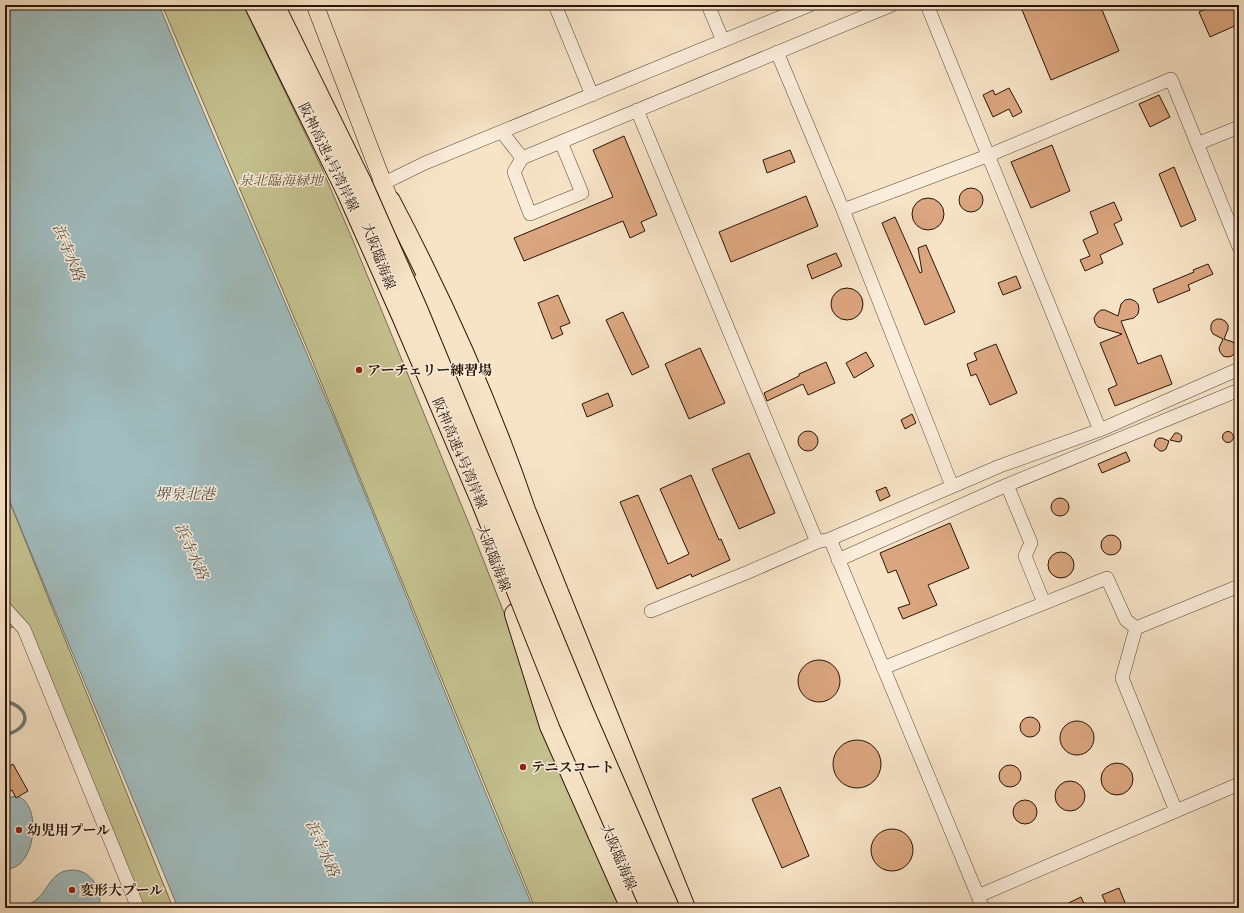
<svg xmlns="http://www.w3.org/2000/svg" width="1244" height="913" font-family="'EB Garamond','Noto Serif JP',serif">
  <style>
    .green { fill: #c5c290; stroke: #786a4c }
    .water { fill: #a0bcbe; stroke: #717875 }
    .lines { fill: none; stroke-linecap: round; stroke-linejoin: round }
    .stream { stroke: #717875; stroke-width: 3.5 }
    .building { fill: #dba67f; stroke: #2a1307 }
    .minor-casing { stroke: #5d4737; stroke-width: 14 }
    .major-casing { stroke: #2a1307; stroke-width: 18 }
    .highway-casing { stroke: #2a1307; stroke-width: 22 }
    .minor { stroke: #faeddb; stroke-width: 13 }
    .major { stroke: #f7e4c7; stroke-width: 17 }
    .highway { stroke: #f7e4c7; stroke-width: 20 }
    .highway-bridge-casing { stroke: #2a1307; stroke-width: 22; stroke-linecap: butt }
    .highway-bridge { stroke: #f7e4c7; stroke-width: 20 }
    .poi-dot { fill: #8f2418; stroke: #faeddb; stroke-width: 1.5 }
    .labels { text-anchor: middle; dominant-baseline: central; stroke-width: 3; stroke-linejoin: round; paint-order: stroke }
    .street-label { font-size: 14px; fill: #2a1307; stroke: #faeddb }
    .park-label { font-size: 14px; font-style: italic; fill: #605037; stroke: #faeddb }
    .poi-label { font-size: 14px; font-weight: bold; fill: #2a1307; stroke: #faeddb; text-anchor: start }
    .water-label { font-size: 15px; font-style: italic; fill: #534e47; stroke: #faeddb }
  </style>
  <rect width="100%" height="100%" fill="#f7e4c7"/>
  <filter id="stains"><feTurbulence type="fractalNoise" baseFrequency=".005" numOctaves="4"/><feColorMatrix values="0 0 0 0 .2 0 0 0 0 .09 0 0 0 0 .02 0 0 0 .5 -.17"/></filter>
  <radialGradient id="worn" r=".72"><stop offset=".6" stop-color="#630" stop-opacity="0"/><stop offset="1" stop-color="#630" stop-opacity=".3"/></radialGradient>
  <path class="green" d="M162 5H243L320 164 354 243 472 531 508 623 623 908H535L312 360Z
    M5 490 173 908H138L24 629 13 627 5 630Z"/>
  <path class="water" d="M5 5H159C217 147 280 288 339 430 404 589 467 749 533 908H178L5 490Z
    M16 796C43 801 37 871 5 869V803L11 797Z
    M73 870C93 871 101 890 100 908H5V905C53 913 40 870 73 870Z"/>
  <g class="lines">
    <path class="stream" d="M5 701C31 708 32 728 5 735"/>
  </g>
  <path class="building" d="M1020 5H1100L1119 51 1051 80Z
    M1215 5H1239V24L1210 37 1199 12Z
    M1009 88 1022 112 1013 117 1009 109 993 117 983 95 993 90 995 95Z
    M1159 95 1170 117 1150 127 1139 104Z
    M624 136 657 215 641 222 645 231 630 238 623 221 524 261 514 238 613 197 593 150Z
    M1052 145 1070 191 1031 208 1011 162Z
    M790 150 795 162 767 173 763 160Z
    M1174 167 1196 220 1181 227 1159 174Z
    M959 200a12 12 0 1 1 24 0a12 12 0 1 1-24 0Z
    M806 196 818 226 731 262 719 232Z
    M912 214a16 16 0 1 1 32 0a16 16 0 1 1-32 0Z
    M1114 202 1122 220 1114 224 1123 244 1100 255 1103 263 1085 271 1080 260 1090 256 1083 240 1098 233 1090 212Z
    M895 217 920 273 922 272 918 248 926 245 955 312 925 325 882 223Z
    M836 253 842 266 812 279 807 265Z
    M1208 264 1213 274 1188 285 1190 290 1158 303 1153 289 1194 272 1193 270Z
    M1016 276 1021 288 1003 295 998 283Z
    M831 304a16 16 0 1 1 32 0a16 16 0 1 1-32 0Z
    M558 295 570 323 560 327 563 334 552 339 538 303Z
    M1130 299 1135 301 1138 304 1139 309 1138 314 1134 318 1121 321 1138 364 1161 355 1172 384 1115 406 1108 389 1117 385 1100 343 1122 334 1098 327 1095 323 1094 318 1097 313 1101 310H1105L1118 316 1121 304 1125 300Z
    M623 312 649 367 632 375 606 320Z
    M1217 319H1221L1225 321 1228 325V329L1224 339 1233 342 1235 345 1236 349 1235 353 1232 356 1227 357 1223 356 1220 352 1219 348 1223 339 1213 334 1211 330V325L1213 321Z
    M996 344 1017 393 990 405 976 374 971 376 967 364 977 360 974 353Z
    M700 348 725 403 689 419 665 364Z
    M866 352 874 366 854 378 846 363Z
    M826 362 835 383 808 395 803 384 767 401 764 393 799 376V374Z
    M608 393 613 406 587 417 582 404Z
    M912 414 916 423 905 429 901 420Z
    M798 441a10 10 0 1 1 20 0a10 10 0 1 1-20 0Z
    M1222.5 437a5.5 5.5 0 1 1 11 0a5.5 5.5 0 1 1-11 0Z
    M1175 433H1178L1182 436 1181 441 1179 442 1170 440Z
    M1159 438H1162L1169 441 1166 449 1163 451H1160L1154 446 1156 440Z
    M1126 452 1130 461 1102 473 1098 464Z
    M749 453 775 513 739 529 712 469Z
    M691 475 719 540 721 539 730 560 692 577 691 574 657 589 620 502 638 495 668 564 689 554 660 489Z
    M886 487 890 496 880 501 876 491Z
    M1051 507a9 9 0 1 1 18 0a9 9 0 1 1-18 0Z
    M950 523 969 568 928 585 937 605 903 619 898 608 910 604 896 570 888 573 880 553Z
    M1101 545a10 10 0 1 1 20 0a10 10 0 1 1-20 0Z
    M1048 565a13 13 0 1 1 26 0a13 13 0 1 1-26 0Z
    M798 681a21 21 0 1 1 42 0a21 21 0 1 1-42 0Z
    M1020 727a10 10 0 1 1 20 0a10 10 0 1 1-20 0Z
    M1060 738a17 17 0 1 1 34 0a17 17 0 1 1-34 0Z
    M833 764a24 24 0 1 1 48 0a24 24 0 1 1-48 0Z
    M1101 779a16 16 0 1 1 32 0a16 16 0 1 1-32 0Z
    M13 764 28 791 16 798 12 790 5 794V769Z
    M999 776a11 11 0 1 1 22 0a11 11 0 1 1-22 0Z
    M1055 796a15 15 0 1 1 30 0a15 15 0 1 1-30 0Z
    M780 787 809 856 782 868 752 799Z
    M1013 812a12 12 0 1 1 24 0a12 12 0 1 1-24 0Z
    M871 850a21 21 0 1 1 42 0a21 21 0 1 1-42 0Z
    M1119 888 1126 905 1119 908H1108L1102 895Z
    M1081 897 1086 908H1058Z"/>
  <g class="lines">
    <g class="minor-casing">
      <path id="minor" d="M555 5 592 95
        M708 5 723 41
        M927 5 1100 430
        M777 52 843 210 952 486
        M637 110 817 542
        M502 132 522 158 892 5
        M1197 144 1239 127
        M522 158 514 172 530 214 582 193 561 142
        M376 187 425 163 810 5
        M843 210 987 156 1171 79 1239 247
        M1007 485 1031 543 1025 556 1044 603
        M830 539 983 908
        M838 560 1007 485 1239 390
        M5 608 24 629 138 908
        M651 611 746 573 817 542 830 539 1000 466 1100 430 1239 369
        M883 668 1107 578 1126 620 1136 628
        M1176 811 1122 678 1136 628 1239 586
        M978 896 1239 784"/>
    </g>
    <g class="major-casing">
      <path id="major" d="M315 5 395 214
        M421 282 482 438 597 715"/>
    </g>
    <g class="highway-casing">
      <path id="highway" d="M390 201C442 300 489 404 525 510L685 908
        M515 614 550 726 631 908"/>
    </g>
    <use href="#minor" class="minor"/>
    <use href="#major" class="major"/>
    <use href="#highway" class="highway"/>
    <g class="highway-bridge-casing">
      <path id="highway-bridge" d="M255 5 347 192 402 316 480 498 569 721 651 908
        M274 5 362 184 418 311 584 713 669 908"/>
    </g>
    <use href="#highway-bridge" class="highway-bridge"/>
  </g>
  <g class="poi-dot">
    <circle cx="359" cy="370" r="4"/>
    <circle cx="523" cy="767" r="4"/>
    <circle cx="19" cy="830" r="4"/>
    <circle cx="72" cy="890" r="4"/>
  </g>
  <g class="labels">
    <g class="street-label">
      <text transform="translate(329 157) rotate(64)">阪神高速4号湾岸線</text>
      <text transform="translate(379 256) rotate(69)">大阪臨海線</text>
      <text transform="translate(460 453) rotate(67)">阪神高速4号湾岸線</text>
      <text transform="translate(494 558) rotate(69)">大阪臨海線</text>
      <text transform="translate(619 857) rotate(67)">大阪臨海線</text>
    </g>
    <g class="park-label">
      <text x="281" y="180">泉北臨海緑地</text>
    </g>
    <g class="poi-label">
      <text x="367" y="370">アーチェリー練習場</text>
      <text x="531" y="767">テニスコート</text>
      <text x="27" y="830">幼児用プール</text>
      <text x="80" y="890">変形大プール</text>
    </g>
    <g class="water-label">
      <text transform="translate(69 252) rotate(68)">浜寺水路</text>
      <text x="185" y="493">堺泉北港</text>
      <text transform="translate(192 551) rotate(66)">浜寺水路</text>
      <text transform="translate(323 848) rotate(66)">浜寺水路</text>
    </g>
  </g>
  <rect width="1244" height="913" fill="none" stroke="#f7e4c7" stroke-width="20"/>
  <rect x="6" y="6" width="1232" height="901" fill="none" stroke="#2a1307" stroke-width="2"/>
  <rect x="10" y="10" width="1224" height="893" fill="none" stroke="#2a1307"/>
  <rect width="100%" height="100%" filter="url(#stains)"/>
  <rect width="100%" height="100%" fill="url(#worn)"/>
</svg>
